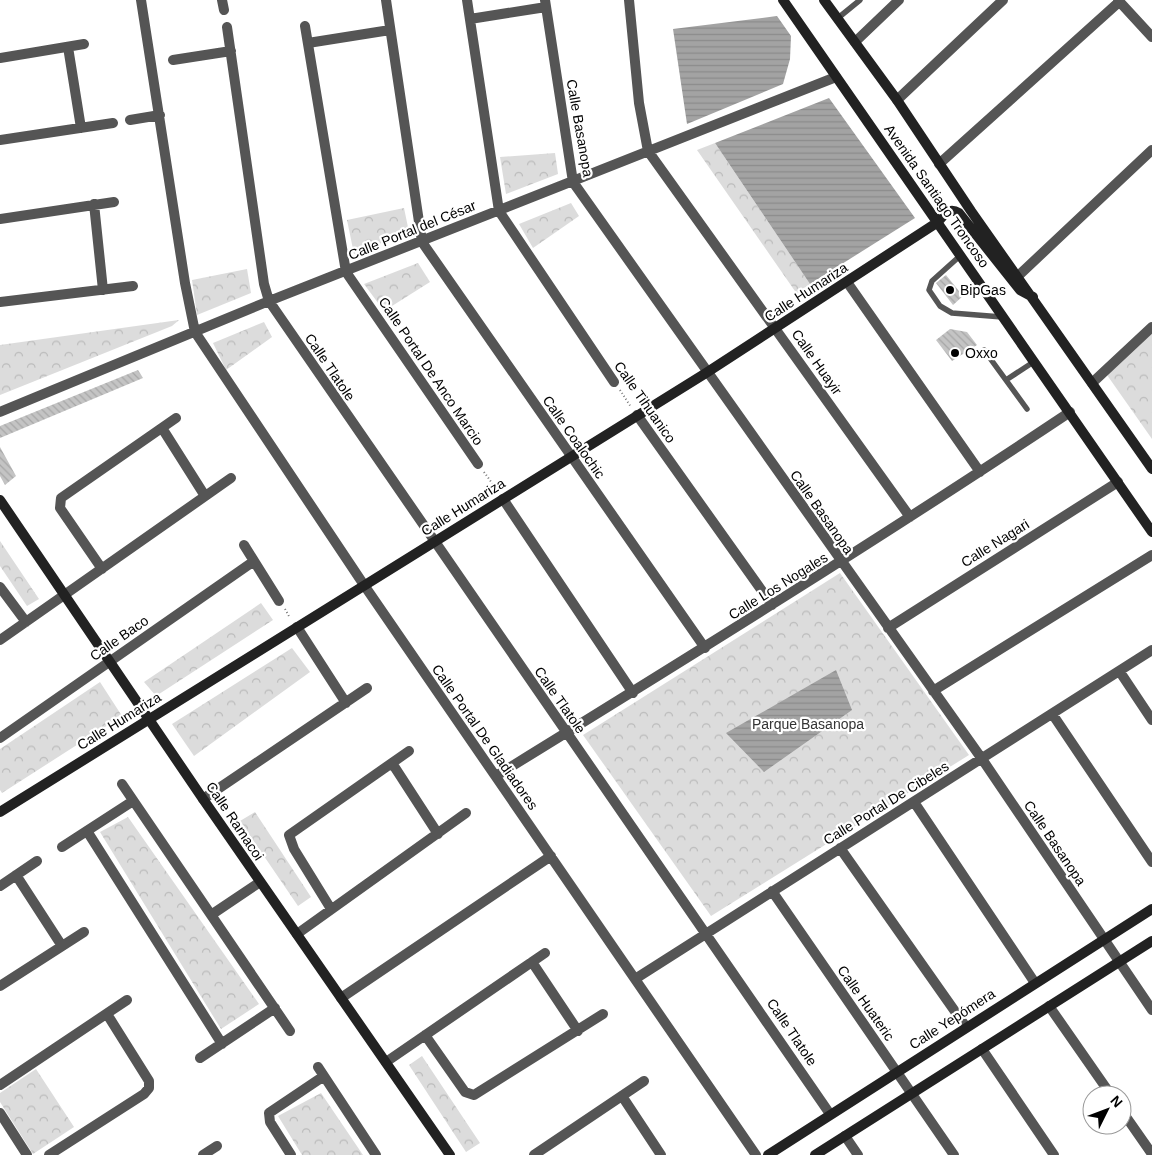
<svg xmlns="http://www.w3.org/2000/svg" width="1152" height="1155" font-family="Arial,sans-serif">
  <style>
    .park { fill: url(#park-crowns) }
    .water { fill: url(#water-rules) }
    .building { fill: url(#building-back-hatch) }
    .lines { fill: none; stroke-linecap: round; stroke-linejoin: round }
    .path { stroke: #777; stroke-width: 2; stroke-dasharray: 1 2.5; stroke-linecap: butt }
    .lane { stroke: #555; stroke-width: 5.5 }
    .street { stroke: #555; stroke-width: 10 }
    .secondary { stroke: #222; stroke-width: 10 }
    .poi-dot { fill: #000; stroke: #fff; stroke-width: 2 }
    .labels { text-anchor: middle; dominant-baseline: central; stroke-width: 4.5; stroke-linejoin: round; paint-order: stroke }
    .street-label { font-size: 14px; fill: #000; stroke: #fff }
    .poi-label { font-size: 14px; fill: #000; stroke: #fff; text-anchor: start }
    .park-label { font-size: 14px; fill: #333; stroke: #fff }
  </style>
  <defs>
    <pattern id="park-crowns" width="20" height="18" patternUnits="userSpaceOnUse" patternTransform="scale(1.25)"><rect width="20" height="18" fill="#dcdcdc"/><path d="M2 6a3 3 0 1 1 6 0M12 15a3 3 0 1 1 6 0" fill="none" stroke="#bbb"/></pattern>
    <pattern id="water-rules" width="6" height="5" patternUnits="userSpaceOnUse" patternTransform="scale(1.25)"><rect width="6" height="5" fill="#a3a3a3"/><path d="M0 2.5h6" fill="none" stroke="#8b8b8b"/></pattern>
    <pattern id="building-back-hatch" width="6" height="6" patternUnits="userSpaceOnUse" patternTransform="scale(1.25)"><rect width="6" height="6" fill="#c4c4c4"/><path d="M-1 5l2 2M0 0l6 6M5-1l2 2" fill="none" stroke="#a7a7a7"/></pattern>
  </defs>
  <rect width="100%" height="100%" fill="#fff"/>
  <path class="park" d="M715 143 810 284 797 294 697 150Z
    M555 153 558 174 506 194 500 157Z
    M571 203 579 216 533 248 519 224Z
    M404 208 409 232 354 254 347 220Z
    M418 263 430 282 384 311 364 284Z
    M247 269 251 293 197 315 192 280Z
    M179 320 172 326 0 395V345Z
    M264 322 272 337 226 370 213 343Z
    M1152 333V439L1107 375Z
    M0 541 39 599 27 606 0 566Z
    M840 573 969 755 711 916 583 735Z
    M261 603 273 620 156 696 144 682Z
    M292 648 310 672 194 756 172 724Z
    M100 682 122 716 2 793 0 790V749Z
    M255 812 311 897 298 906 240 821Z
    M128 817 259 1004 221 1029 100 832Z
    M422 1056 480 1143 466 1152 409 1065Z
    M36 1069 74 1127 33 1154 0 1102V1093Z
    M321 1093 363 1155H302L278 1116Z"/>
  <path class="water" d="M777 16 791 36 790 59 783 84 687 124 673 29Z
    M829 98 915 218 810 284 715 143Z
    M836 670 852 710 764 772 726 733Z"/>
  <path class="building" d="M946 275 963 296 953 305 936 283Z
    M950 329 967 332 977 345 952 361 936 340Z
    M138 370 143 378 0 438V426Z
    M0 447 16 476 5 485 0 476Z"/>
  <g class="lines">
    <path class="path" d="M620 390 631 407
      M484 472 497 490
      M285 609 290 618"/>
    <path class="lane" d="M838 18 860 0
      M961 255 932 281 929 290 940 306 952 313 1002 317
      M984 350 1027 409
      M1006 380 1035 361"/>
    <path class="street" d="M141 0 185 283 195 332 364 585 756 1155
      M222 0 224 10
      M386 0 422 242 705 648
      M467 0 499 211 614 382
      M545 0 573 182 982 759 1152 1010
      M629 0 639 103 648 151 910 517
      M1118 0 1152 37
      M470 19 546 7
      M305 26 346 272 478 464
      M227 27 264 284 269 301 830 1114
      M855 42 899 0
      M308 43 390 30
      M68 47 81 128
      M0 58 84 44
      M173 60 231 51
      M897 100 1003 0
      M130 120 160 115
      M0 140 113 123
      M939 164 1119 2
      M94 204 103 290
      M0 219 114 202
      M1018 276 1152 150
      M847 282 980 472
      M0 302 133 286
      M1092 383 1152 327
      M0 412 269 301 836 77
      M637 415 772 605
      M162 428 205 496
      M503 499 633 693
      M244 545 279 601
      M102 569 60 508 61 498 176 418
      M0 587 26 622
      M297 627 346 703
      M888 628 1118 482
      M0 640 231 478
      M1120 672 1152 720
      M933 691 1152 555
      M1053 715 1152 862
      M0 738 254 561
      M392 763 438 834
      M496 776C689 657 881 538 1070 412
      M122 784 290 1031
      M203 799 367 688
      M914 802 1035 983
      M87 831 222 1044
      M62 847 133 801
      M840 848 966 1027
      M16 875 62 946
      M0 886 37 861
      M772 891 954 1155
      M331 909 294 849 289 835 409 751
      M211 915 260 882
      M297 934 466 813
      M532 962 578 1031
      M635 979 1152 650
      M0 986 84 932
      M341 998 551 856
      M1049 1006 1111 1095
      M425 1035 465 1092 474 1095 603 1014
      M982 1049 1054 1155
      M200 1058 275 1008
      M386 1062 545 953
      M318 1067 376 1155
      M0 1085 127 1000
      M622 1096 661 1155
      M1122 1111 1152 1154
      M0 1113 27 1155
      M845 1136 858 1155
      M49 1155 144 1094 149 1088V1081L107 1014
      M203 1155 217 1146
      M291 1155 270 1122 269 1113 324 1076
      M534 1155 644 1081"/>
    <path class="secondary" d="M783 0 1152 532
      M824 0 897 100 971 211 1152 469
      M0 500 203 799 450 1155
      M0 812 706 373 938 222C944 214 949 207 959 213L1020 290 1033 297
      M768 1155 1152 909
      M815 1155 1152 941"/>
  </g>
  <g class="poi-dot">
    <circle cx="950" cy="290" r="5"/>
    <circle cx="955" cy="353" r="5"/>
  </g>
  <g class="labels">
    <g class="street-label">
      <text transform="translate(580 128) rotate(80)">Calle Basanopa</text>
      <text transform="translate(937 196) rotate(55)">Avenida Santiago Troncoso</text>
      <text transform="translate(412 230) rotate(-22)">Calle Portal del César</text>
      <text transform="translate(806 292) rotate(-33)">Calle Humariza</text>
      <text transform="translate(817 362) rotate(55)">Calle Huayir</text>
      <text transform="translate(330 367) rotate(56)">Calle Tlatole</text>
      <text transform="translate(431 371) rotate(56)">Calle Portal De Anco Marcio</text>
      <text transform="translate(645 402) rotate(55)">Calle Tihuanico</text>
      <text transform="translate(574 437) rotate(55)">Calle Coalochic</text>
      <text transform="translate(463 507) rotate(-32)">Calle Humariza</text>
      <text transform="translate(822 512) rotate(55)">Calle Basanopa</text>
      <text transform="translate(995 543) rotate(-32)">Calle Nagari</text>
      <text transform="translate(778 586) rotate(-32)">Calle Los Nogales</text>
      <text transform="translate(119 638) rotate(-35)">Calle Baco</text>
      <text transform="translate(560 700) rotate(55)">Calle Tlatole</text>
      <text transform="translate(119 721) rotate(-32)">Calle Humariza</text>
      <text transform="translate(485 737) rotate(55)">Calle Portal De Gladiadores</text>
      <text transform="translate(886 803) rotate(-32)">Calle Portal De Cibeles</text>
      <text transform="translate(235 821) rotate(56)">Calle Ramacoi</text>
      <text transform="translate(1055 843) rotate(56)">Calle Basanopa</text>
      <text transform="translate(866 1003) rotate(55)">Calle Huateric</text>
      <text transform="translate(952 1019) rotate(-33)">Calle Yepómera</text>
      <text transform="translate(792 1032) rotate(56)">Calle Tlatole</text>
    </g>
    <g class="poi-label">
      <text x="960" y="290">BipGas</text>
      <text x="965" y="353">Oxxo</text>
    </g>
    <g class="park-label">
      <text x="808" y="724">Parque Basanopa</text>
    </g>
  </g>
  <g transform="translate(1107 1110) rotate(48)"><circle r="24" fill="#ffffff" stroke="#999999"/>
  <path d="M0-4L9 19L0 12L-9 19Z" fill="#000000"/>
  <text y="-8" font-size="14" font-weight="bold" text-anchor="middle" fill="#000000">N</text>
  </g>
</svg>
